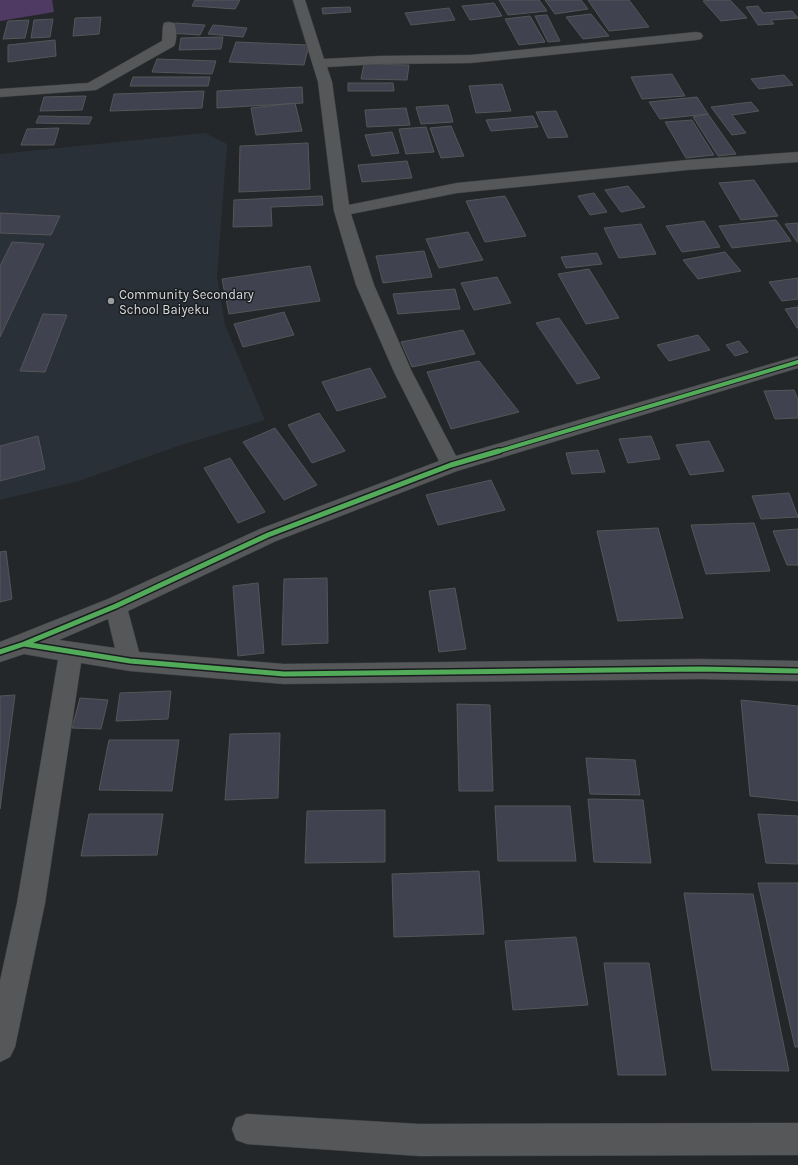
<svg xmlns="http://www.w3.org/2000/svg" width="798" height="1165" font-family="Karla,sans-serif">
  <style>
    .built { fill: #2a3037 }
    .green { fill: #4f3a63 }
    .building { fill: #404250; stroke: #545658 }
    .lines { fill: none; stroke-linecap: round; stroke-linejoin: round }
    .minor-casing { stroke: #3f4143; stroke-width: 1 }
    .minor { fill: #565759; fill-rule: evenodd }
    .cycleway-far1-casing { stroke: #1a1d20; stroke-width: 6 }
    .cycleway-casing { stroke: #1a1d20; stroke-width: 8 }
    .cycleway-far1 { stroke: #51ab58; stroke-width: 4 }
    .cycleway { stroke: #51ab58; stroke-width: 5 }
    .poi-dot { fill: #9a9c9e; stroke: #1a1d20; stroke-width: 1.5 }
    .labels { text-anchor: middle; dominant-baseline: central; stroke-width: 3; stroke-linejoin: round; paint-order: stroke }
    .far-poi-label { font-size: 13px; fill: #d9dbdd; stroke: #1a1d20; text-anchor: start }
  </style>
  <rect width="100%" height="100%" fill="#242729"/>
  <path class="built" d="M205 133 227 144 217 277 225 325 265 420 181 445 79 481 0 500V154Z"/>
  <path class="green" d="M0 0H52L54 12 0 21Z"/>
  <path class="building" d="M195 0H240L235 9 192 6Z
    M499 0H539L547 11 508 15Z
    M545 0H581L588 9 555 14Z
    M588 0H629L649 27 609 31Z
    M712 0H730L747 18 721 21 703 1Z
    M494 3 502 16 470 20 462 6Z
    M758 6 763 13 792 11 798 18 771 20 774 24 758 25 746 7Z
    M350 7 351 12 323 14 322 8Z
    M449 8 455 20 411 25 405 13Z
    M591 14 609 36 583 39 566 17Z
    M547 15 560 41 548 42 535 16Z
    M530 16 545 42 519 45 505 19Z
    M101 17 99 34 73 36 75 18Z
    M53 19 50 37 31 38 34 20Z
    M29 20 25 38 3 39 8 21Z
    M175 23 205 25 200 35 170 33Z
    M213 25 247 28 243 37 208 34Z
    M223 37 221 49 179 50 181 38Z
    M55 40 56 56 8 62V45Z
    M236 42 309 45 304 65 229 62Z
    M157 59 216 61 212 74 152 72Z
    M364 64 409 65 407 80 361 79Z
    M672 74 685 96 642 99 631 77Z
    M784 75 793 85 759 89 751 79Z
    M133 77H210L208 86H130Z
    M348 83H393L394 91H348Z
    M502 84 511 111 476 113 469 86Z
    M302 87 303 103 217 108V91Z
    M204 91 202 108 110 111 114 94Z
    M86 96 82 110 40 111 44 97Z
    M697 97 708 114 660 119 649 102Z
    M751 102 759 111 732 115 746 133 732 135 711 107Z
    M295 103 302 131 256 135 251 108Z
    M448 105 453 122 421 124 416 107Z
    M406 108 410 125 367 127 365 110Z
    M556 111 568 137 548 138 536 112Z
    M708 114 736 154 718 156 693 117Z
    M39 116 92 117 89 124 36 123Z
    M533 116 538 127 491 131 486 120Z
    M692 120 714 155 686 158 665 122Z
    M451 126 464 156 441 158 430 128Z
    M426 127 434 152 406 154 399 129Z
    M59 128 54 145H21L27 129Z
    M392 132 399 153 372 156 365 135Z
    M308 143 310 189 239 192 240 146Z
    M407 161 412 178 362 182 358 165Z
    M754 180 778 216 741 220 719 183Z
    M628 186 645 207 621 212 605 190Z
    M594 193 607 212 590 215 578 196Z
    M322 196 323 205 271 207 272 226 233 227 234 200Z
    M505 196 526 236 485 242 466 201Z
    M0 213 60 216 51 235 0 233Z
    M776 220 791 241 732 248 719 226Z
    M704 221 720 247 682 252 666 226Z
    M798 223V242H797L785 224Z
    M641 224 656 254 619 258 604 228Z
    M468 232 483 260 439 268 426 239Z
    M12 242 44 244 0 337V266Z
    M424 251 432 277 383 283 376 256Z
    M725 252 741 271 698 279 683 260Z
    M597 253 602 264 566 268 561 257Z
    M310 266 320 301 229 314 222 279Z
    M589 269 619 318 586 324 558 274Z
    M497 277 511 303 474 310 461 283Z
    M798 278V299L782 301 769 282Z
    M455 289 460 309 398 314 393 294Z
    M798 307V328H797L785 309Z
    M284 312 294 335 243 347 234 324Z
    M43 314 67 315 45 372 20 371Z
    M559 318 600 378 577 384 536 323Z
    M463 330 475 354 412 367 401 342Z
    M698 335 710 350 669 361 657 345Z
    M739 341 748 352 735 356 726 345Z
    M479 361 519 412 451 429 427 372Z
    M370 368 386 397 337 411 322 382Z
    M794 390 798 399V418L775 419 764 391Z
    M319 413 345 451 312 463 288 425Z
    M275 428 317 485 284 500 243 442Z
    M38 436 45 469 0 481V446Z
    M651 436 660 459 628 463 619 439Z
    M709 441 724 471 690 475 676 445Z
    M598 450 605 472 572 474 566 453Z
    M230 458 265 512 238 523 204 468Z
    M491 480 505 510 438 525 426 495Z
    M789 493 798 517 761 519 752 496Z
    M754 523 770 571 706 574 691 525Z
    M658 528 683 618 618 621 597 531Z
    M798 529V565H787L773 531Z
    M6 551 12 599 0 602V552Z
    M327 578 328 643 282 645 284 579Z
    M258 583 264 653 238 656 233 586Z
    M455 588 466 649 439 652 429 591Z
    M171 691 168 719 116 721 120 693Z
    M15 695 0 809V696Z
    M80 698 108 700 101 729 72 728Z
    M741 700 798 706V801L750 796Z
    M457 704 490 705 493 791H459Z
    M280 733 278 798 225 800 230 734Z
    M109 740H179L172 791 99 790Z
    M586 758 635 760 640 795 590 794Z
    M588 799 643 800 651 863 594 862Z
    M495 806H570L576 861H498Z
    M385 810V862L305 863 307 811Z
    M89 814H163L157 855 81 856Z
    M758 814 798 816V864L766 863Z
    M479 871 484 934 394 937 392 874Z
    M758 883H798V1047H795Z
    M684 893 753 894 789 1071 712 1070Z
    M576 937 588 1005 513 1010 505 941Z
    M604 963H649L666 1075H618Z"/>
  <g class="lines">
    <g class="minor-casing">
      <path id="minor" d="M293 0H305L324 59 380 56 471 55 696 32 701 33 703 36 701 39 696 40 471 63 380 64 327 67 332 82 349 205 457 183 687 160 798 152V162L687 170 457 193 351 214 374 285 412 372 456 456 798 356V368L457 471 276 541 128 611 139 652 284 664 700 659 798 661V681L700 679 284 684 130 671 81 663 45 903 15 1047 10 1057 0 1062V981L17 903 58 660 24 654 0 662V642L108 599 260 529 439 461 394 372 356 285 334 211 318 82ZM108 619 115 648 59 640Z
        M169 22 174 23C177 28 177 41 174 46L96 90 0 97V89L88 83 162 41 163 26 164 23Z
        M247 1114 419 1124 798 1123V1155L419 1156 247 1144 236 1140 232 1129 236 1118Z"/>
    </g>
    <use href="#minor" class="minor"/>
    <g class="cycleway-far1-casing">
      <path id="cycleway-far1" d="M496 452 798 362"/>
    </g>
    <g class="cycleway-casing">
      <path id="cycleway" d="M24 644 130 661 284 674 700 669 798 671
        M0 652 24 644 116 606 268 535 451 465 499 451"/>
    </g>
    <use href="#cycleway-far1" class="cycleway-far1"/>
    <use href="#cycleway" class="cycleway"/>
  </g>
  <circle class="poi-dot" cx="111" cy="301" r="4"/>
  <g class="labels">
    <g class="far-poi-label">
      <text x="119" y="294">Community Secondary<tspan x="119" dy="15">School Baiyeku</tspan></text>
    </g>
  </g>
</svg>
